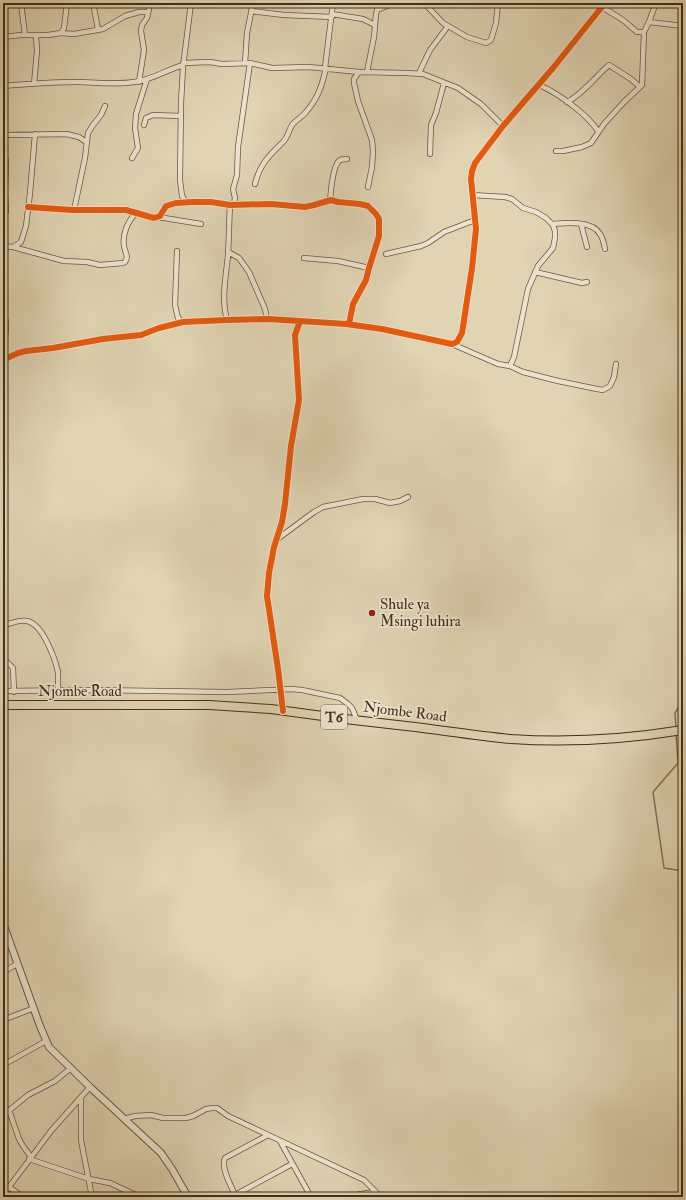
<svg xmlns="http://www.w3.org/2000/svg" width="686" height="1200" font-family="'IM FELL Double Pica',serif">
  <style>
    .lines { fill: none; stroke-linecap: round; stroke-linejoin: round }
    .stream { stroke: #807054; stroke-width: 1.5 }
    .minor-casing { stroke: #68583d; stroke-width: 6 }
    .tertiary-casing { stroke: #68583d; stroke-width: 8 }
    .trunk-casing { stroke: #402f16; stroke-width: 10 }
    .minor { stroke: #ebe3ce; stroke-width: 4.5 }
    .tertiary { stroke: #ebe3ce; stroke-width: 6 }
    .trunk { stroke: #e0d4b3; stroke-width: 8 }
    .cycleway-casing { stroke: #ebe3ce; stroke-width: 8 }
    .cycleway { stroke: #e8590c; stroke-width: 6 }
    .poi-dot { fill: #8f2418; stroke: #ebe3ce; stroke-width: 1.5 }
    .labels { text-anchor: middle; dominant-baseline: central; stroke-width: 3.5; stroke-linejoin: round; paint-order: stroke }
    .shield { fill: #ebe3ce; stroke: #73654d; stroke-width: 1 }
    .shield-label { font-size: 14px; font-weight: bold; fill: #402f16 }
    .poi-label { font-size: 15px; fill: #402f16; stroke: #ebe3ce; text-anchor: start }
    .street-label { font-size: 15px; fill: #402f16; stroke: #ebe3ce }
  </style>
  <rect width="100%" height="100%" fill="#e0d4b3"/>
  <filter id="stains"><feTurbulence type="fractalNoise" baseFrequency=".005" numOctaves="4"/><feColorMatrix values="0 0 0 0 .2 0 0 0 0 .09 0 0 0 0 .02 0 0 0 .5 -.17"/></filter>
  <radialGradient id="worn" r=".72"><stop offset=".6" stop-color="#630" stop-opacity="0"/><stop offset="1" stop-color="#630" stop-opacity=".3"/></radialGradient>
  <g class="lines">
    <path class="stream" d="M676 729 675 713 683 700
      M676 735 678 763 653 792 664 868 683 871"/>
    <g class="minor-casing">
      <path id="minor" d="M21 3 25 35
        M93 3 98 29
        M404 3 423 4 427 6 443 23 467 37 486 43 491 40 496 23 498 3
        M602 7 623 20 637 32H644
        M377 10 389 5 403 3
        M251 11 284 15 332 17
        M332 14 363 19 375 25
        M649 22 683 26
        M61 33 74 34 103 29 125 16 139 12H148
        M3 37 21 35H48L61 33 64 28 67 3
        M183 63 210 62 222 64 250 63 272 68 309 67 359 72 406 73 423 74 458 88 468 95 481 104 503 126
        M245 63 247 33 253 3
        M325 68 333 3
        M359 72 354 79V83L358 101 372 140 373 151 372 167 368 187
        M367 72 374 37 376 14 379 3
        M419 73 430 50 448 26
        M139 82 144 50 141 31 142 25 147 18 149 9V3
        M34 84 37 51 36 36
        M539 85C558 93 587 114 598 131
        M3 86C27 84 52 82 76 82 95 82 115 85 134 82 152 80 166 70 183 65
        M567 102C583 94 595 77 609 65L631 79 640 87
        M144 125 146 118 153 115 181 116
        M3 135 66 134 79 137 86 142
        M3 151 5 156 6 161 5 192 6 211
        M556 151H563L582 147 591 143 604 124 624 102 642 85 644 32 649 22 656 3
        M430 154 431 125 436 113 444 83
        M132 158 138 148 135 128 136 114 147 79
        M255 184C260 163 270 155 284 141 288 136 289 130 292 125 296 120 302 117 306 112 318 98 322 86 326 68
        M472 195 505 197 512 199 523 208 536 212 546 218 553 225 555 231V238L553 248 538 266 528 289 514 357 510 366
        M330 201C331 191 332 170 338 162 340 159 343 159 347 159
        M186 202 182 196 180 180 181 103 183 67 191 3
        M234 205 235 198 233 189 237 175 238 147 250 63
        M28 207 72 210H126L154 218 160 216 166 206 176 203 192 202H211L230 205 271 204 305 207 314 205 331 200 338 202 360 204 368 206 376 214 379 219V236L369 268 366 280 353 304 349 324
        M74 210 85 158 88 133 93 125 101 115 105 106
        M158 217 201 224
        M552 224C566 223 592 220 600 234 603 238 604 244 605 249
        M581 224 587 247
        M3 246 13 247 64 261 87 262 100 265 123 263 125 262C129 256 125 253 124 246 122 234 128 221 136 213
        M13 247 21 242 26 226 30 193 35 134
        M177 251 175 305 178 318 183 322
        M228 252 239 258 249 272 265 309 267 319
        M386 254 421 246 428 243 444 232 475 220
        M304 258 338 261 369 268
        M535 272 582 283 587 282
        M3 314C8 320 6 336 3 343
        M227 320C221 298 226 277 228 255 229 238 229 222 230 205
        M452 344 498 364 510 366 523 372 558 381 597 389 603 390 610 386 614 377 616 364
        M3 360 18 353 26 351 53 348 103 339 141 335 159 328 183 322 227 320 269 319 346 324 382 329 452 344 457 342 462 333 472 268 476 229 471 179 472 171 475 163 503 126 553 68 605 3
        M276 540 314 512 323 507 363 499H375L390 503 400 501 408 497
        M3 625C11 624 20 619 27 621 43 624 55 659 58 672 58 678 58 685 58 691
        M3 661 7 662 13 668 14 692
        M3 691 91 690 227 692 291 689 302 690 340 698 348 704 352 708 357 720
        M283 711 278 669 267 596 269 573 274 547 282 522 285 504 291 446 299 400 295 335 300 321
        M3 972 17 964
        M3 1020 34 1008
        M3 1065 46 1041
        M81 1099V1140L92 1197
        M9 1110 19 1139 23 1146 31 1157
        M3 1112 11 1109 28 1095 55 1081 71 1068
        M124 1119 135 1116 151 1115 163 1118H186L193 1116 206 1109 212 1108H217L228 1116 364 1180 377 1193
        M280 1141 311 1197
        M29 1159 89 1179 110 1183 140 1197
        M3 1183 6 1190
        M9 1187 23 1197
        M3 1195 51 1131 90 1087
        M235 1195 292 1164
        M236 1197C232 1188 220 1167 225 1158L268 1135
        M350 1197C362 1193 373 1190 384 1197"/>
    </g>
    <g class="tertiary-casing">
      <path id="tertiary" d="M3 923 40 1026 49 1047 90 1087 161 1153 172 1169 188 1197"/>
    </g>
    <g class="trunk-casing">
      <path id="trunk" d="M3 705H209L271 709C319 716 367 722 415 727 447 731 479 736 511 739 568 743 627 739 683 730"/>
    </g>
    <use href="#minor" class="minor"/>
    <use href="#tertiary" class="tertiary"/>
    <use href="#trunk" class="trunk"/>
    <g class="cycleway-casing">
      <path id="cycleway" d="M28 207 72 210H126L154 218 160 216 166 206 176 203 192 202H211L230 205 271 204 305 207 314 205 331 200 338 202 360 204 368 206 376 214 379 219V236L369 268 366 280 353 304 349 324
        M3 360 18 353 26 351 53 348 103 339 141 335 159 328 183 322 227 320 269 319 346 324 382 329 452 344 457 342 462 333 472 268 476 229 471 179 472 171 475 163 503 126 553 68 605 3
        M283 711 278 669 267 596 269 573 274 547 282 522 285 504 291 446 299 400 295 335 300 321"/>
    </g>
    <use href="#cycleway" class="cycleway"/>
  </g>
  <circle class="poi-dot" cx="372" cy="613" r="4"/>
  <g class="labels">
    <rect class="shield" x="321" y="705" width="26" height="24" rx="3"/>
    <g class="shield-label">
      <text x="334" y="717">T6</text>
    </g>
    <g class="poi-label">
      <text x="380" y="604">Shule ya<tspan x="380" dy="17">Msingi luhira</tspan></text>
    </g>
    <g class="street-label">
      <text x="80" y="691">Njombe Road</text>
      <text transform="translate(405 712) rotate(7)">Njombe Road</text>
    </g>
  </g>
  <rect width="686" height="1200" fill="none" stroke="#e0d4b3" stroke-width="16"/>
  <rect x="4" y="4" width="678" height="1192" fill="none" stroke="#402f16" stroke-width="2"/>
  <rect x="8" y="8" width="670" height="1184" fill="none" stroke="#402f16"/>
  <rect width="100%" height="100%" filter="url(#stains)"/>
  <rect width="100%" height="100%" fill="url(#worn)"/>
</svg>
